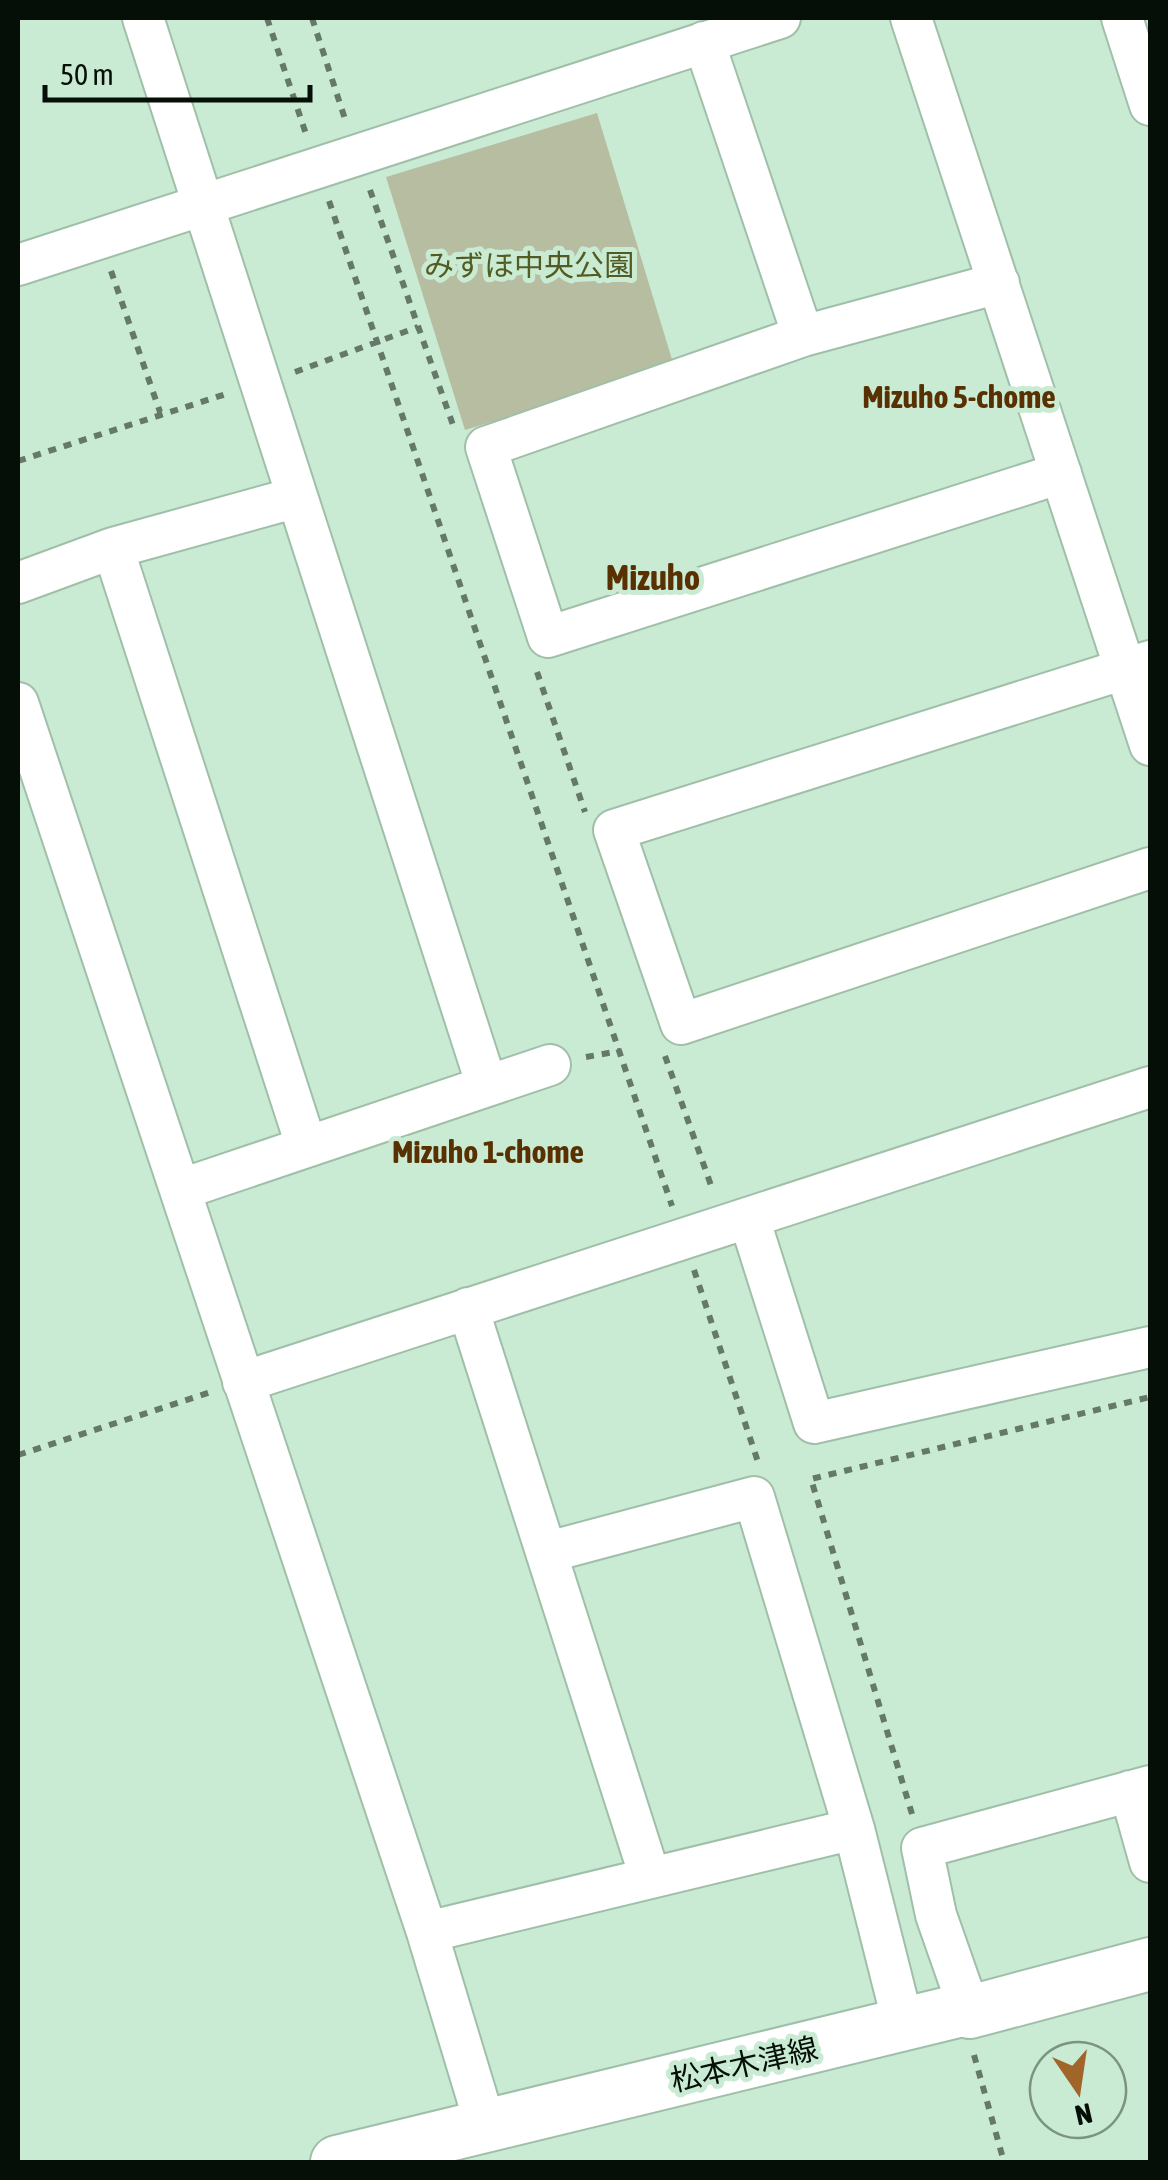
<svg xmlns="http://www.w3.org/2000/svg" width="1168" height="2180" font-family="'Asap Condensed','Noto Sans JP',sans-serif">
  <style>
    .green { fill: #b6bda0 }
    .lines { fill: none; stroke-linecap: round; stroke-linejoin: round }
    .minor-casing { stroke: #a0bfa9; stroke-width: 44 }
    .major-casing { stroke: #a0bfa9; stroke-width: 56 }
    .path { stroke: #64796a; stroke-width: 6; stroke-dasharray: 8 8; stroke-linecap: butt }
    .minor { stroke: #fff; stroke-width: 40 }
    .major { stroke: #fff; stroke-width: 52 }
    .labels { text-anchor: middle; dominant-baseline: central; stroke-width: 10; stroke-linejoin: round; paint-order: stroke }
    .park-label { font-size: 30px; fill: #525b22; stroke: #caebd3 }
    .street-label { font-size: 30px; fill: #050f08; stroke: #caebd3 }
    .neighbourhood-label { font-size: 32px; font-weight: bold; fill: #583001; stroke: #caebd3 }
    .quarter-label { font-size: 35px; font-weight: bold; fill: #583001; stroke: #caebd3 }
  </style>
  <rect width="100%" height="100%" fill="#caebd3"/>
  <path class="green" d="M597 113 674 366 465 430 386 177Z"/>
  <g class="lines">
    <g class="minor-casing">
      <path id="minor" d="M143 18 486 1083
        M911 18 1150 745
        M1122 18 1150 105
        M704 42 803 336
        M18 265 780 18
        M999 283 803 336 486 447 548 637 1061 473
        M113 548 306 1145
        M18 583 113 548 294 498
        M1150 661 614 830 681 1024 1150 868
        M18 703 427 1932 485 2124
        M182 1189 550 1065
        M749 1218 814 1423 1150 1347
        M468 1308 650 1877
        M243 1382 1150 1087
        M548 1552 754 1497 854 1829 904 2027
        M1130 1791 1150 1862
        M427 1932 854 1829
        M970 2012 936 1915 922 1848 1150 1786"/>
    </g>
    <g class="major-casing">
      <path id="major" d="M337 2162 962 2010 970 2012 1150 1964"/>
    </g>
    <path class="path" d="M267 18 307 137
      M312 18 346 122
      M370 190 454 428
      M329 201 672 1206
      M111 271 160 412
      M295 372 418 327
      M18 461 226 394
      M537 672 585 812
      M665 1056 713 1191
      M586 1057 620 1051
      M694 1270 758 1462
      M18 1455 211 1392
      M912 1814 811 1479 1150 1397
      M974 2055 1004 2162"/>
    <use href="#minor" class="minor"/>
    <use href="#major" class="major"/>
  </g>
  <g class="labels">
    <g class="park-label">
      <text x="529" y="265">みずほ中央公園</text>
    </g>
    <g class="street-label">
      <text transform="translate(744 2064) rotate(-13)">松本木津線</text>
    </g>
    <g class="neighbourhood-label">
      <text x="959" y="396">Mizuho 5-chome</text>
      <text x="488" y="1151">Mizuho 1-chome</text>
    </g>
    <g class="quarter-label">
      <text x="653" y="577">Mizuho</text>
    </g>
  </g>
  <rect width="1168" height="2180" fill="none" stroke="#050f08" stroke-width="40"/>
  <g transform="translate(1078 2090) rotate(167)"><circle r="48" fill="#caebd3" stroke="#7b9382" stroke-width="2.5"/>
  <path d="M0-8L18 38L0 25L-18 38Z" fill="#a26529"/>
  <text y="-15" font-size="28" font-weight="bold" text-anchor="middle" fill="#050f08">N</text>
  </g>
  <path d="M45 85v15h265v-15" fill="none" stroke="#050f08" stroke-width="5"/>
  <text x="60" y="85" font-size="30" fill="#050f08" stroke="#caebd3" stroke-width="8" paint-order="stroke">50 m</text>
</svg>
